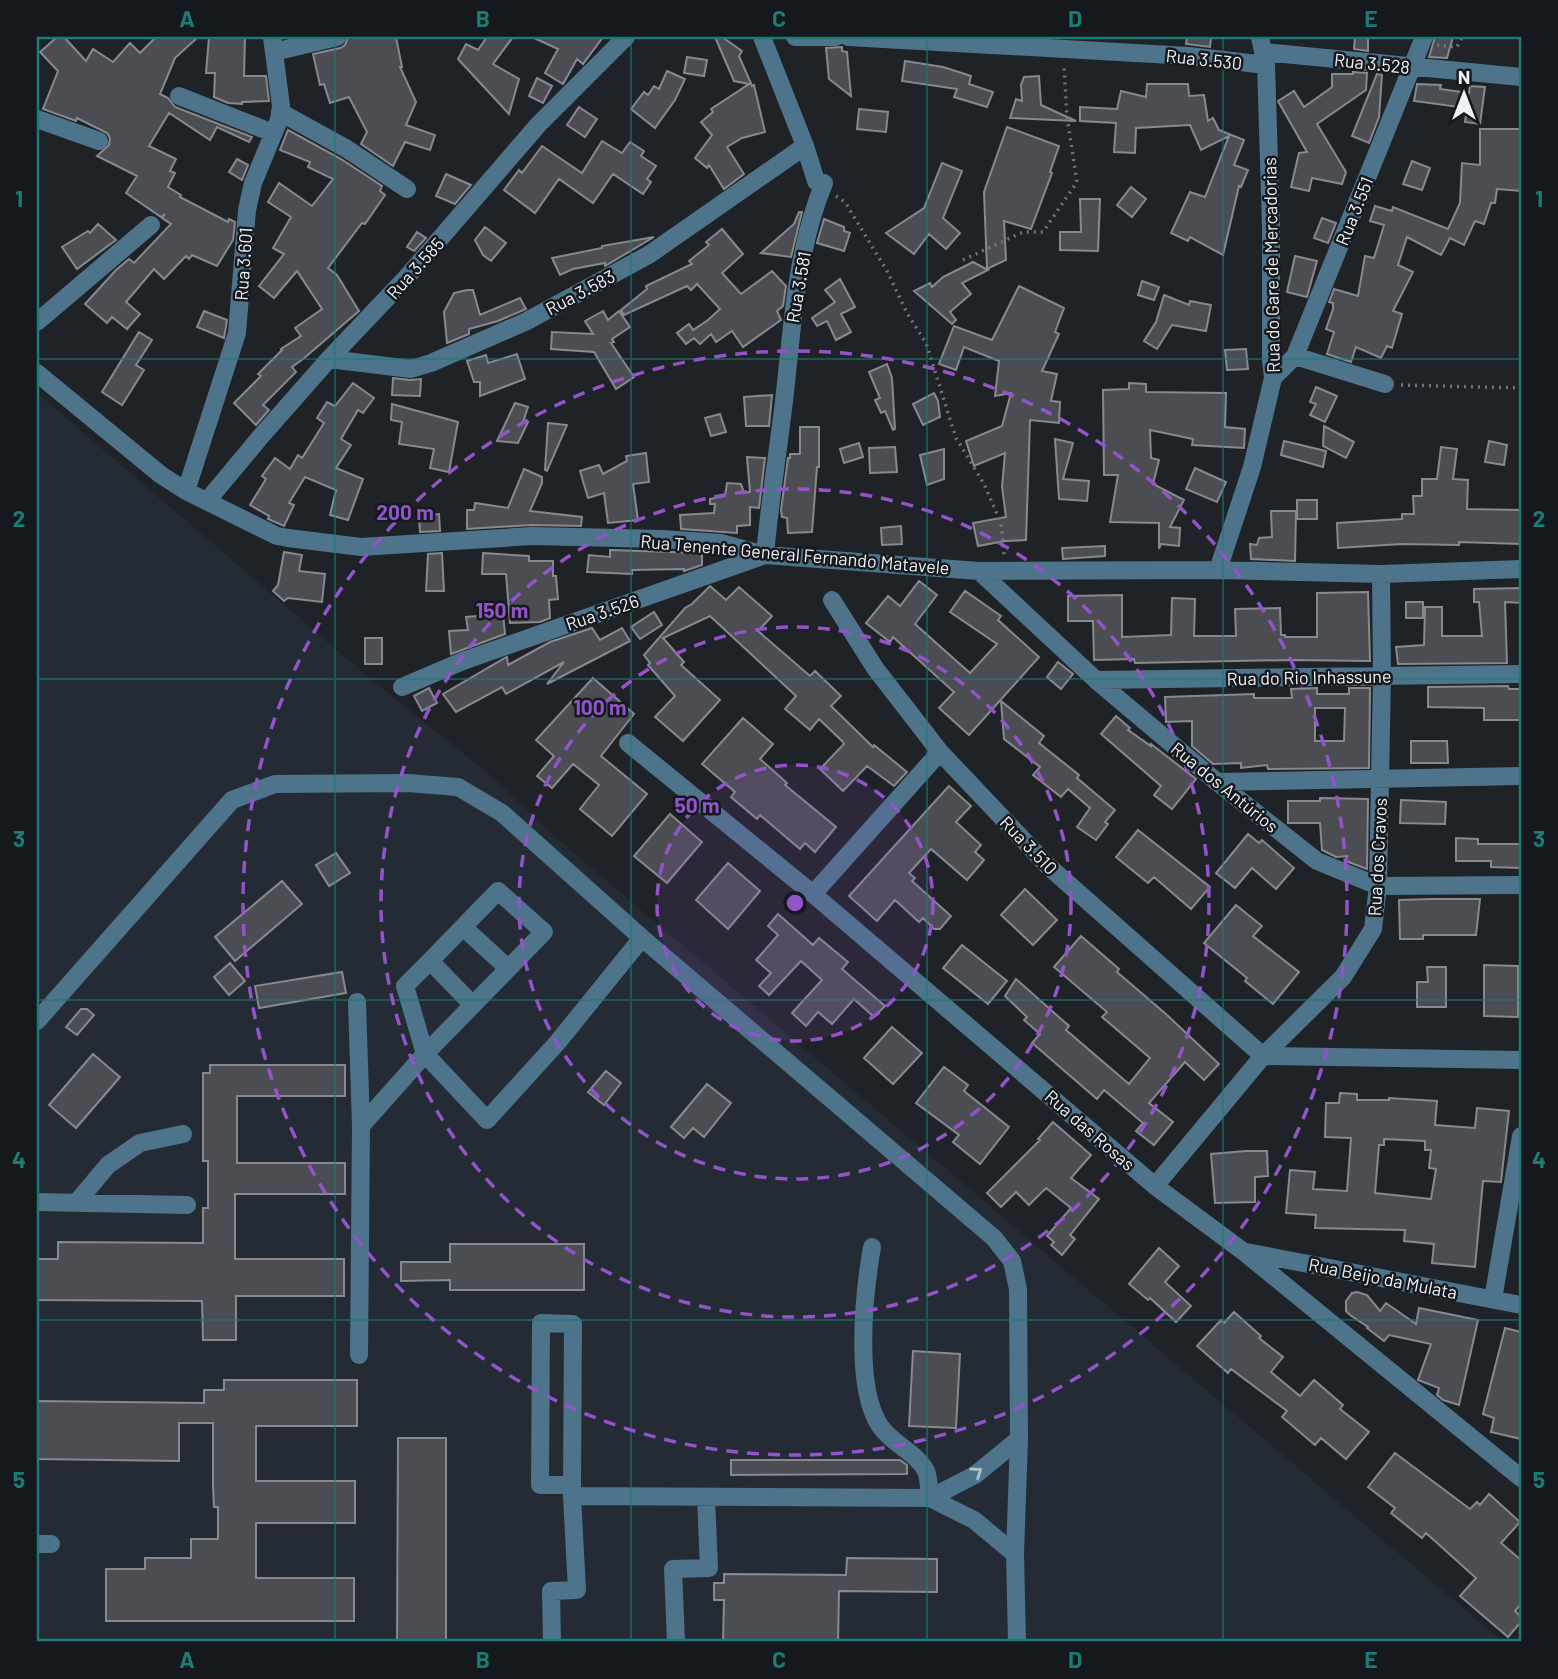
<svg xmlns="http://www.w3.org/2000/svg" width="1558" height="1679" font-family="Barlow,sans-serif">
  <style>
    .built { fill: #252b34 }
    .building { fill: #4c4d53; stroke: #88898f; stroke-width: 2; fill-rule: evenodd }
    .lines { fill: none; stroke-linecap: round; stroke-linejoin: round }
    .path { stroke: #737679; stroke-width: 3.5; stroke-dasharray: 2 5; stroke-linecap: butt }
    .minor { stroke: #4d748b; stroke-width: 18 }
    .oneway { stroke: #afc0cb }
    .grid { fill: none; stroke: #1a7c75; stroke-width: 2; stroke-opacity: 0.55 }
    .ring { fill: none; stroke: #9254ca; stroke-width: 3.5; stroke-dasharray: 12 9 }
    .labels { text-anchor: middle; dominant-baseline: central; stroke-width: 5; stroke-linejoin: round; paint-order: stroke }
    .street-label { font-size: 18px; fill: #f0f2f5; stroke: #15181c }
    .centre { fill: #9254ca; stroke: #15181c; stroke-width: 3.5 }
    .ring-label { font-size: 21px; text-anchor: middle; font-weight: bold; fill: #9254ca; stroke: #15181c; stroke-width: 5; stroke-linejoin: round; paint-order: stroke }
    .neatline { fill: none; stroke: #1a7c75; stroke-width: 2.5 }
    .grid-label { font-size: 23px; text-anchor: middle; font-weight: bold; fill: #1a7c75 }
  </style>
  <rect width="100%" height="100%" fill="#1f2226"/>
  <path class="built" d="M37 393 367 676 488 773 561 842 1503 1642H37Z"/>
  <path class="building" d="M57 37H64L86 61 93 49 113 62 130 43 140 53 156 37H198L175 58 160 94 168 98 175 107 252 137 249 142 217 127 210 140 169 113 149 146 176 159 170 171 175 173 168 187 181 195 180 197 228 222 229 219 235 222 233 240 217 266 192 255 189 259 186 256 164 279 154 269 126 302 140 314 127 329 112 317 107 323 85 304 116 270 129 259 134 263 171 224 162 218 165 214 161 217 126 193 137 176 97 156 109 145 110 138 107 133 77 118 76 121 43 109 58 71 40 52Z
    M209 37H245L244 76H266L269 101 242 102V104L228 103 214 97 215 73H206Z
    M348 37H396L402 67H400L416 102 406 125 435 135 430 150 405 142 393 166 361 144 367 132 349 97 330 103 324 84 320 85 313 54 340 48 345 45Z
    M487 37H513L493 64 519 79 509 114 458 59 466 44 478 50Z
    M532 37H603L583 64 577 59 563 84 545 73 558 49Z
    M715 37H722L742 51 739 56 752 86 754 85 765 132 742 138 727 147 744 174 724 189 709 165 707 168 695 158 712 135 701 122 713 112 711 109 749 84 734 81Z
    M1187 37H1211L1210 47 1186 44Z
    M1355 37H1368V51L1354 49Z
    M1435 37H1453L1447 58 1429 57Z
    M842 47V51L847 52 851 96 829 79 826 48Z
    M687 57 707 60 704 76 684 73Z
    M905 61 943 67 971 76 969 84 993 92 987 107 954 97 957 89 902 81Z
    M667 71 685 79 675 100 655 128 631 109 644 92 648 95 654 86 659 89Z
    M1353 72 1367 73 1366 90 1317 124 1346 172 1342 184 1312 178 1309 191 1291 187 1299 153 1307 152 1278 101 1294 91 1304 107 1332 87V74H1353Z
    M1377 74 1382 75 1379 117 1369 143 1352 136Z
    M1039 76 1041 105 1076 121 1010 118 1016 99 1022 101 1021 85 1024 77Z
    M537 78 552 86 543 103 529 96Z
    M1147 84H1188L1189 96 1204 95 1208 121 1213 118 1219 130 1244 140 1234 165 1248 170 1241 187 1239 186 1223 255 1190 237 1188 241 1171 233 1190 192 1205 197 1229 136 1201 150 1190 125 1136 128 1135 153 1114 152 1116 123 1080 121V107L1117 109 1121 91 1146 97Z
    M1417 84 1441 85 1440 89 1469 93 1470 86 1485 87 1480 124 1465 122 1467 108 1414 101Z
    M579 107 597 119 585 137 567 125Z
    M859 109 888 112 886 132 857 129Z
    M1007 127 1059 146 1050 172 1052 173 1031 229 1004 221 1006 260 987 269 984 192Z
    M1480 129H1521V191L1497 189 1495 203H1491L1484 224 1475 221 1464 245 1450 238 1441 255 1407 237 1398 265 1413 272 1393 311 1402 314 1392 348 1387 346 1381 358 1356 347 1351 362 1327 354 1334 332 1326 329 1333 309V303L1329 302 1334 289 1358 296 1365 256 1374 258 1384 225 1370 221 1375 206 1392 211 1393 207 1448 229 1460 203 1462 163 1480 165Z
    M288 130 341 159 382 186 380 191 385 195 365 224 362 223 328 268 337 275 359 311 303 359 292 367 296 372 263 405 269 410 256 425 234 403 261 376 258 374 282 350 281 349 301 336 295 328 322 309 297 271 274 298 259 286 284 254 273 248 291 217 268 202 279 183 312 206 333 179 308 167 310 162 280 150Z
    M602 141 622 153 630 142 644 151 641 156 656 166 647 179 651 182 643 194 613 174 593 203 559 179 535 213 504 190 519 170 522 173 542 146 582 173Z
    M237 159 248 165 242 180 229 172Z
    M1412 161 1430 168 1422 190 1403 184Z
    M942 163 962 171 943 218 960 233 946 249 929 234 914 254 886 233 924 208Z
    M446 174 471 185 455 204 436 196Z
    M1131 187 1146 199 1132 217 1117 205Z
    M1080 199H1100L1098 251 1060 250V232H1081Z
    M799 212H802L791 257 761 253 794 224Z
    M1322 218 1336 223 1328 243 1314 238Z
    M824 219 844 227V231L850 233 844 251 817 243Z
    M98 224 116 240 77 269 62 247 88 231 90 233Z
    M485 227 506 243 491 261 483 255 475 240Z
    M722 229 743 254 722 273 741 294 772 271 786 286 783 306 777 311 781 320 743 347 732 331 716 342 711 334 700 344 694 338 686 344 677 333 689 324 693 330 708 320 720 309 697 284 691 290 687 286 624 315 621 310 647 289 646 286 692 264 689 261 709 245 706 242Z
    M417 232 426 238 414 251 407 247Z
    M654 237 605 266V263L573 269 560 275 552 258 602 248V246Z
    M1295 256 1317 261 1307 297 1287 292Z
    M973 262 988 270 962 283 971 294 950 312 956 320 952 324 914 291 930 283 932 287 943 277Z
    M840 279 855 307 841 314 851 332 836 340 827 321 817 326 812 318 835 302 825 290Z
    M1142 281 1159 287 1154 300 1138 295Z
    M1019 286 1064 308 1055 332 1059 334 1042 371 1057 374 1051 401 1060 402 1059 423 1030 420 1026 540 1005 541 978 546 973 523 1006 517 1002 487 1005 453 974 466 966 441 1002 426 1011 393 995 396 999 361 964 347 956 370 939 364 954 326 992 340Z
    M467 290H473L480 315 520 298 526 309 498 321 469 329V334L447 343 444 312 454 293Z
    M1164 295 1189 305 1190 301 1211 305 1206 331 1172 325 1157 349 1144 341 1156 322Z
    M204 311 227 320 224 338 197 327Z
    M603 311 608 320 619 311 630 327 612 339 614 342 611 343 634 377 616 389 594 352 551 349 552 332 593 334 585 321Z
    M139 332 152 340 136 365 144 370 122 405 102 392Z
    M1246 349 1248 369 1227 370 1225 350Z
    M517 354 525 379 480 396V382H474L467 361 486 355 488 363Z
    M887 364 892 378 895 429 893 430 885 411 881 413 875 400 880 398 869 372Z
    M393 378 410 380 421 379 420 396 392 395Z
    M353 383 374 398 363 413 358 410 341 439 351 445 336 468 363 479 348 520 330 515 336 490 305 477 289 503 294 505 284 526 268 519 269 516 250 505 266 479 262 476 275 458 290 469 298 455 302 458 324 423 317 418 327 402 335 406Z
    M1129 383 1146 384V392L1226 393 1225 427 1245 429 1244 448 1192 445 1193 439 1150 430 1151 458 1159 460 1153 484 1184 500 1170 527 1180 528 1179 546 1161 544 1159 549V523L1110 522 1118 475H1104L1103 390 1129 389Z
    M1316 387 1337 396 1325 422 1310 415 1316 404 1310 402Z
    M934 393 938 401 940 417 923 425 913 404Z
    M772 395 769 426H746L744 397Z
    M515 403 528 407 523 422H528L518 443 497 441Z
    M392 404 458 422 449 472 430 468 434 449 399 444 402 422 391 420Z
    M720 414 726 432 711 436 705 418Z
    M548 423 567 425 547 471 545 470Z
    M1324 426 1354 442 1346 458 1323 446Z
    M800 427H819V467H817L812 532 788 533 787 518 782 517 781 510 788 458H790V454H800Z
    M1055 439 1073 443 1063 479 1089 481 1087 501 1059 499Z
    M1284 441 1326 451 1323 467 1281 455Z
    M1489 441 1507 445 1504 465 1485 462Z
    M859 443 863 457 844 463 840 449Z
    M895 447 897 472 870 473 869 448Z
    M1441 447 1457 449 1453 479 1468 480 1467 509 1521 510V544L1459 542V545L1402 544 1338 548 1337 523 1402 519V514H1414L1413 496H1422V479H1437Z
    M944 449V479L927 485 920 455Z
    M646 453 649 482 633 484 638 520 608 523 604 493 588 498 580 471 599 465 603 474 627 461 626 456Z
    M747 457 765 458 759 508 750 507V525L737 526V533L681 529 680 515 714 513 715 504H710V499L725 496 727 483 741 484 744 493 750 492Z
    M1195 468 1226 482 1217 502 1186 489Z
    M524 469 542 477V483L530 511 582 517 581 526 531 525 467 529V510H474L475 503 508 508Z
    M1297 500H1317V519H1297Z
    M1271 511H1296L1295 561 1251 559 1250 544 1257 545 1259 538 1272 537Z
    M439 514 440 531 420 532 419 516Z
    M901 526 902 544 882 545 881 528Z
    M1105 546V556L1063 559 1062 548Z
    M610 550 702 553V565L684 571V569L632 570V574L587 572 589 555 610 557Z
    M284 552 302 555 299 571 325 574 322 602 288 598 284 601 273 591 278 585Z
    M442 553 444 591H426L428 554Z
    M483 553 529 556V561H553V576H556L558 599 549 600 550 618 540 622 510 623 506 574H482Z
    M919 581 937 595 915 624 970 673 997 644 950 612 965 591 1001 616 998 620 1039 657 969 735 939 708 954 692 893 637 890 642 866 623 888 596 900 606Z
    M710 586 726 600 739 587 772 616 758 631 810 676 815 671 841 696 831 706 873 747 874 745 907 772 894 786 867 766 843 791 820 769 844 744 842 741 819 719 810 730 785 709 796 696 710 616 663 638 684 662 681 665 720 700 683 741 655 717 675 696 648 665 650 663 644 655 685 608 692 604Z
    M1521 588V603L1505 602 1507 663 1398 664 1396 647 1424 645 1425 607H1442V636H1482L1479 602H1474V589Z
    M1368 592 1370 661 1290 660 1135 663 1134 659 1094 660 1093 621H1068V596L1122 595V637L1171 635 1172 598 1195 599 1194 636H1236L1235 609 1280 608 1281 635H1285V637H1317V593Z
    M1406 602H1423V618H1406Z
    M654 612 662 625 640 639 631 627Z
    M503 614 505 634 451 654 449 631 468 630 466 617Z
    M592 628 600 640 622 628 630 641 547 684 564 662 506 694 502 687 456 712 443 694 505 658 507 657 508 665 550 642Z
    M365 638H382V664H365Z
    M1058 662 1073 674 1061 689 1047 677Z
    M593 678 634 714 601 756 647 794 612 836 580 809 599 785 573 764 552 788 537 776 554 756 536 740Z
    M1508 686 1509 689H1521V720H1484V708L1428 707V687Z
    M429 688 437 703 422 711 414 696Z
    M1317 688V694H1349V688H1370L1369 768 1268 769 1267 765 1241 768V763L1213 764 1192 746V721L1166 722 1165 697 1254 694V698H1292L1291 689ZM1315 708H1345L1344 741H1315Z
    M1001 701 1044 736 1039 743 1079 775 1077 778 1115 810 1105 822 1108 824 1096 840 1077 827 1090 808 1068 789 1061 797 1033 775 1040 767 1004 739Z
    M1116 716 1130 728 1128 730 1151 746V744L1196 779 1172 809 1154 795 1161 786 1101 734Z
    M743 718 773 744 760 759 787 783 785 785 836 827 815 852 805 843 800 849 760 815 757 819 731 797 735 792 702 764Z
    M1411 741H1447L1448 763H1411Z
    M949 786 971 806 956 822 981 845 975 852 984 860 967 880 931 849 909 873 915 878 912 881 951 916 940 929H934L923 918 919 922 895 900 877 921 849 896Z
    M1320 798 1368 799 1367 869 1346 861 1347 856 1336 857 1322 850 1320 823H1288V801H1320Z
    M1401 800 1446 802 1445 824 1400 823Z
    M670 814 702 842 667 883 634 856Z
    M1138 830 1210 887 1191 909 1154 877 1148 883 1116 857Z
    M1248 834 1259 843 1262 840 1294 868 1276 889 1252 868 1235 888 1216 873Z
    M1456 838 1478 839V844H1521V868L1491 867V861H1456Z
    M336 853 350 873 329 886 316 865Z
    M728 863 760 891 728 929 696 900Z
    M282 881 302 904 235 961 215 937Z
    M1025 889 1057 920 1033 945 1001 915Z
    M1432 899H1480L1476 935H1423V939H1400L1399 900Z
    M1236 905 1262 926 1253 936 1299 972 1273 1004 1245 981 1247 978 1204 943Z
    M778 914 813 945 819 938 848 962 842 969 885 1006 874 1017 854 999 832 1024 818 1012 806 1026 792 1013 822 980 801 961 769 995 759 986 771 973 756 960 778 935 768 926Z
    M1081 936 1119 969 1117 972 1167 1015 1219 1064 1204 1080 1185 1062 1149 1103 1173 1122 1154 1145 1136 1131 1143 1123 1104 1090 1097 1099 1032 1043 1040 1034 1024 1020 1027 1017 1005 996 1016 979 1069 1026 1066 1030 1129 1084 1150 1058 1102 1017 1107 1012 1054 967Z
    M962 945 1007 981 988 1004 943 968Z
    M230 963 245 981 229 995 214 977Z
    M1484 965 1518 966V1017L1484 1016Z
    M1427 967H1446V1007H1417V982H1428Z
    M342 972 346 993 259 1008 255 986Z
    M81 1009H87L94 1015 77 1035 66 1027Z
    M892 1027 922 1053 893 1084 864 1058Z
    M93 1054 120 1077 76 1128 49 1105Z
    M210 1065H345V1096H237V1163H345V1194H235V1259H344V1296H236V1340H203L202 1301 37 1300V1259H58V1242L203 1243V1208H208V1161H203V1073H210Z
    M944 1067 968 1085 964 1091 1009 1127 980 1164 953 1142 959 1135 916 1103Z
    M606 1071 621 1083 604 1105 588 1092Z
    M707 1084 731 1103 704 1137 693 1128 684 1138 671 1127Z
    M1340 1093 1357 1094V1100H1389V1098L1437 1101 1435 1125 1475 1128 1477 1108 1509 1111 1501 1182 1483 1181 1475 1267 1432 1263 1434 1244 1404 1241 1405 1230 1315 1228 1316 1215 1286 1213 1290 1170 1315 1172 1313 1189 1347 1191 1351 1138 1325 1137 1326 1103H1339ZM1384 1139 1425 1141V1150H1431L1429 1168 1436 1169 1431 1199 1375 1193 1379 1145H1384Z
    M1053 1122 1091 1155 1071 1178 1099 1199 1070 1235 1075 1239 1062 1255 1051 1245 1054 1242 1047 1236 1071 1208 1046 1188 1029 1205 1016 1192 1001 1207 987 1193 1040 1140 1038 1139Z
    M1246 1151H1267L1268 1176 1255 1177V1202L1215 1203 1211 1154Z
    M450 1244H584V1290H450V1280L401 1281V1262H450Z
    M1159 1248 1179 1266 1165 1282 1191 1306 1176 1322 1150 1298 1148 1300 1129 1284Z
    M1357 1292 1367 1295 1380 1311 1386 1303 1416 1324 1419 1308 1478 1320 1459 1405 1443 1400 1437 1395 1439 1388 1418 1380 1431 1344 1389 1335 1384 1341 1367 1328 1368 1327 1350 1315 1346 1311V1301L1352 1293Z
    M1234 1312 1261 1336 1259 1338 1283 1357 1271 1372 1300 1396 1314 1380 1343 1405 1340 1409 1369 1432 1346 1459 1321 1438 1315 1445 1282 1417 1287 1411 1231 1369 1228 1373 1197 1346 1221 1320 1224 1323Z
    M1505 1328 1521 1332V1439L1491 1432 1494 1418 1483 1414Z
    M913 1351 960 1354 956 1428 909 1426Z
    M224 1380H357V1426H256V1481H355V1523H256V1578H354V1621H106V1569H145V1558H191V1539H218V1507H214L213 1486V1423H179V1461L37 1459V1401L204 1403V1390H224Z
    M398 1438H446V1642H397Z
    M1395 1453 1470 1509 1477 1502 1480 1505 1489 1494 1520 1522 1501 1543 1521 1560V1604L1515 1611 1521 1617V1622L1508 1637 1460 1596 1476 1578 1426 1533 1422 1538 1391 1513 1395 1508 1368 1487Z
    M731 1460H900L907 1465V1474L731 1475Z
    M847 1558 937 1559V1592L839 1591 838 1642H723L724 1600H714V1583H724V1574L846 1575Z"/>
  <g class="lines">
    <path class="path" d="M1437 45 1457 47 1462 37
      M836 196 845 202 887 271 907 313 926 343 956 438 984 484 1001 523 1004 555
      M963 260 1023 232H1043L1077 182 1067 117 1064 65
      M1401 385 1521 388"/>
    <path class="minor" d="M795 37H836
      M848 37 1189 56 1266 65
      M274 52 337 37
      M1264 52 1521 77
      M179 96 273 133
      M280 112 347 149 407 189
      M37 119 99 141
      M37 322 151 225
      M1295 356 1385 384
      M329 359 411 369 431 363 527 321 650 254 805 146
      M37 373 161 475 186 491 277 536 288 538 361 547 532 536 662 539 721 543 765 555 979 571 1218 570 1381 574 1521 569
      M1273 378 1295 356 1424 37
      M186 491 237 333 247 210 253 183 279 120 281 106 272 37
      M207 501 262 435 329 359 406 278 538 125 626 37
      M1218 570 1252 467 1273 378 1271 360V227L1266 65 1260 37
      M979 571 1096 680 1217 782 1317 861 1378 886 1521 885
      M832 600 875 668 940 752 1047 865 1263 1056 1521 1060
      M1096 680 1521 674
      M402 687 463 661 765 555C770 497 780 441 786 383 793 316 798 246 824 183L816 181 805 146 762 37
      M628 743 813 894
      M940 752 813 894 1155 1186 1244 1252 1521 1478
      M1217 782 1521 776
      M464 928 508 968
      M430 961 405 986 425 1054 544 932 498 891 430 961 472 1004
      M357 1002 361 1126 359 1355
      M37 1021 232 800 275 784 408 783 458 787 502 813 642 938 994 1238 1012 1261 1018 1289 1019 1439 1015 1554 1017 1642
      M361 1126 425 1054 487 1120 557 1043 642 938
      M1155 1186 1263 1056 1343 977 1373 929 1378 886 1382 676 1381 574
      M37 1202 187 1205
      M77 1202 108 1165 140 1143 183 1134
      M872 1247C864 1293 854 1387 880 1426 892 1444 916 1452 926 1471 929 1478 929 1490 930 1498
      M1246 1252 1521 1305
      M1493 1299 1521 1136
      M572 1485H540L541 1323 573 1324 572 1485V1496L930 1498 975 1475 1019 1439
      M930 1498 974 1520 1015 1554
      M37 1544H51
      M552 1642 551 1591 577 1590 572 1496
      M676 1642 673 1569 709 1568 706 1497"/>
  </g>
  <defs><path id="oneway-chevron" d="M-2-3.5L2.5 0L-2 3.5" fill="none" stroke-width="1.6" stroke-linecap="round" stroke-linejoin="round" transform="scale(1.75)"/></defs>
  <use class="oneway" href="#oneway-chevron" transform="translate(977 1472) rotate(-35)"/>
  <path class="grid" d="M335 37V1642M631 37V1642M927 37V1642M1223 37V1642M37 359H1521M37 679H1521M37 1000H1521M37 1320H1521"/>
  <circle cx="795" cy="903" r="138" fill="#9254ca" fill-opacity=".12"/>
  <g class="ring">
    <circle cx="795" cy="903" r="138"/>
    <circle cx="795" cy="903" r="276"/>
    <circle cx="795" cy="903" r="414"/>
    <circle cx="795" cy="903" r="552"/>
  </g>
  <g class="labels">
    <g class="street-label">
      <text transform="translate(1204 59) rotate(6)">Rua 3.530</text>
      <text transform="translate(1372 63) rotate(6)">Rua 3.528</text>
      <text transform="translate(1354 211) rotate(-68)">Rua 3.551</text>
      <text transform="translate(243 264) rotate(-86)">Rua 3.601</text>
      <text transform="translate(1271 265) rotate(-91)">Rua do Gare de Mercadorias</text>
      <text transform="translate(415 268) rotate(-48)">Rua 3.585</text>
      <text transform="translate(798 287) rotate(-80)">Rua 3.581</text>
      <text transform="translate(580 292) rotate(-28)">Rua 3.583</text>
      <text transform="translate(795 554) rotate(5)">Rua Tenente General Fernando Matavele</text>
      <text transform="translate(602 612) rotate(-19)">Rua 3.526</text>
      <text transform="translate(1309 677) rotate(-1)">Rua do Rio Inhassune</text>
      <text transform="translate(1225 787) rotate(39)">Rua dos Antúrios</text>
      <text transform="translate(1029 845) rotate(46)">Rua 3.510</text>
      <text transform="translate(1377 857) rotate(-87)">Rua dos Cravos</text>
      <text transform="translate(1090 1130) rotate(41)">Rua das Rosas</text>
      <text transform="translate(1383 1278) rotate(11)">Rua Beijo da Mulata</text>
    </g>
  </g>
  <circle cx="795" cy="903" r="10" class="centre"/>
  <g class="ring-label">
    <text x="405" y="520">200 m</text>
    <text x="502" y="618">150 m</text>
    <text x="600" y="715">100 m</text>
    <text x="697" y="813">50 m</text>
  </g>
  <rect width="1558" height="1679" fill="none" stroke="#15181c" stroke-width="77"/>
  <g transform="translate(1464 94)" stroke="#15181c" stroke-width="5" paint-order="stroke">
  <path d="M0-5L12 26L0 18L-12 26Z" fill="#f0f2f5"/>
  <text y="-10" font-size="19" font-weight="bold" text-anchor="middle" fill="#f0f2f5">N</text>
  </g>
  <rect x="38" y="38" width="1482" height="1602" class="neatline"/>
  <g class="grid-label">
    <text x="187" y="27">A</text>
    <text x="483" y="27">B</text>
    <text x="779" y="27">C</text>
    <text x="1075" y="27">D</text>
    <text x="1371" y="27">E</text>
    <text x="19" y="207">1</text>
    <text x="1539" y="207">1</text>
    <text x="19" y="527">2</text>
    <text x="1539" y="527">2</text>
    <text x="19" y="847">3</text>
    <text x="1539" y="847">3</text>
    <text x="19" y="1168">4</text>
    <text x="1539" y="1168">4</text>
    <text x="19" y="1488">5</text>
    <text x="1539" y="1488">5</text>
    <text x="187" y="1668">A</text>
    <text x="483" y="1668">B</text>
    <text x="779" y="1668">C</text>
    <text x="1075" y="1668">D</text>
    <text x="1371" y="1668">E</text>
  </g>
</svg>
